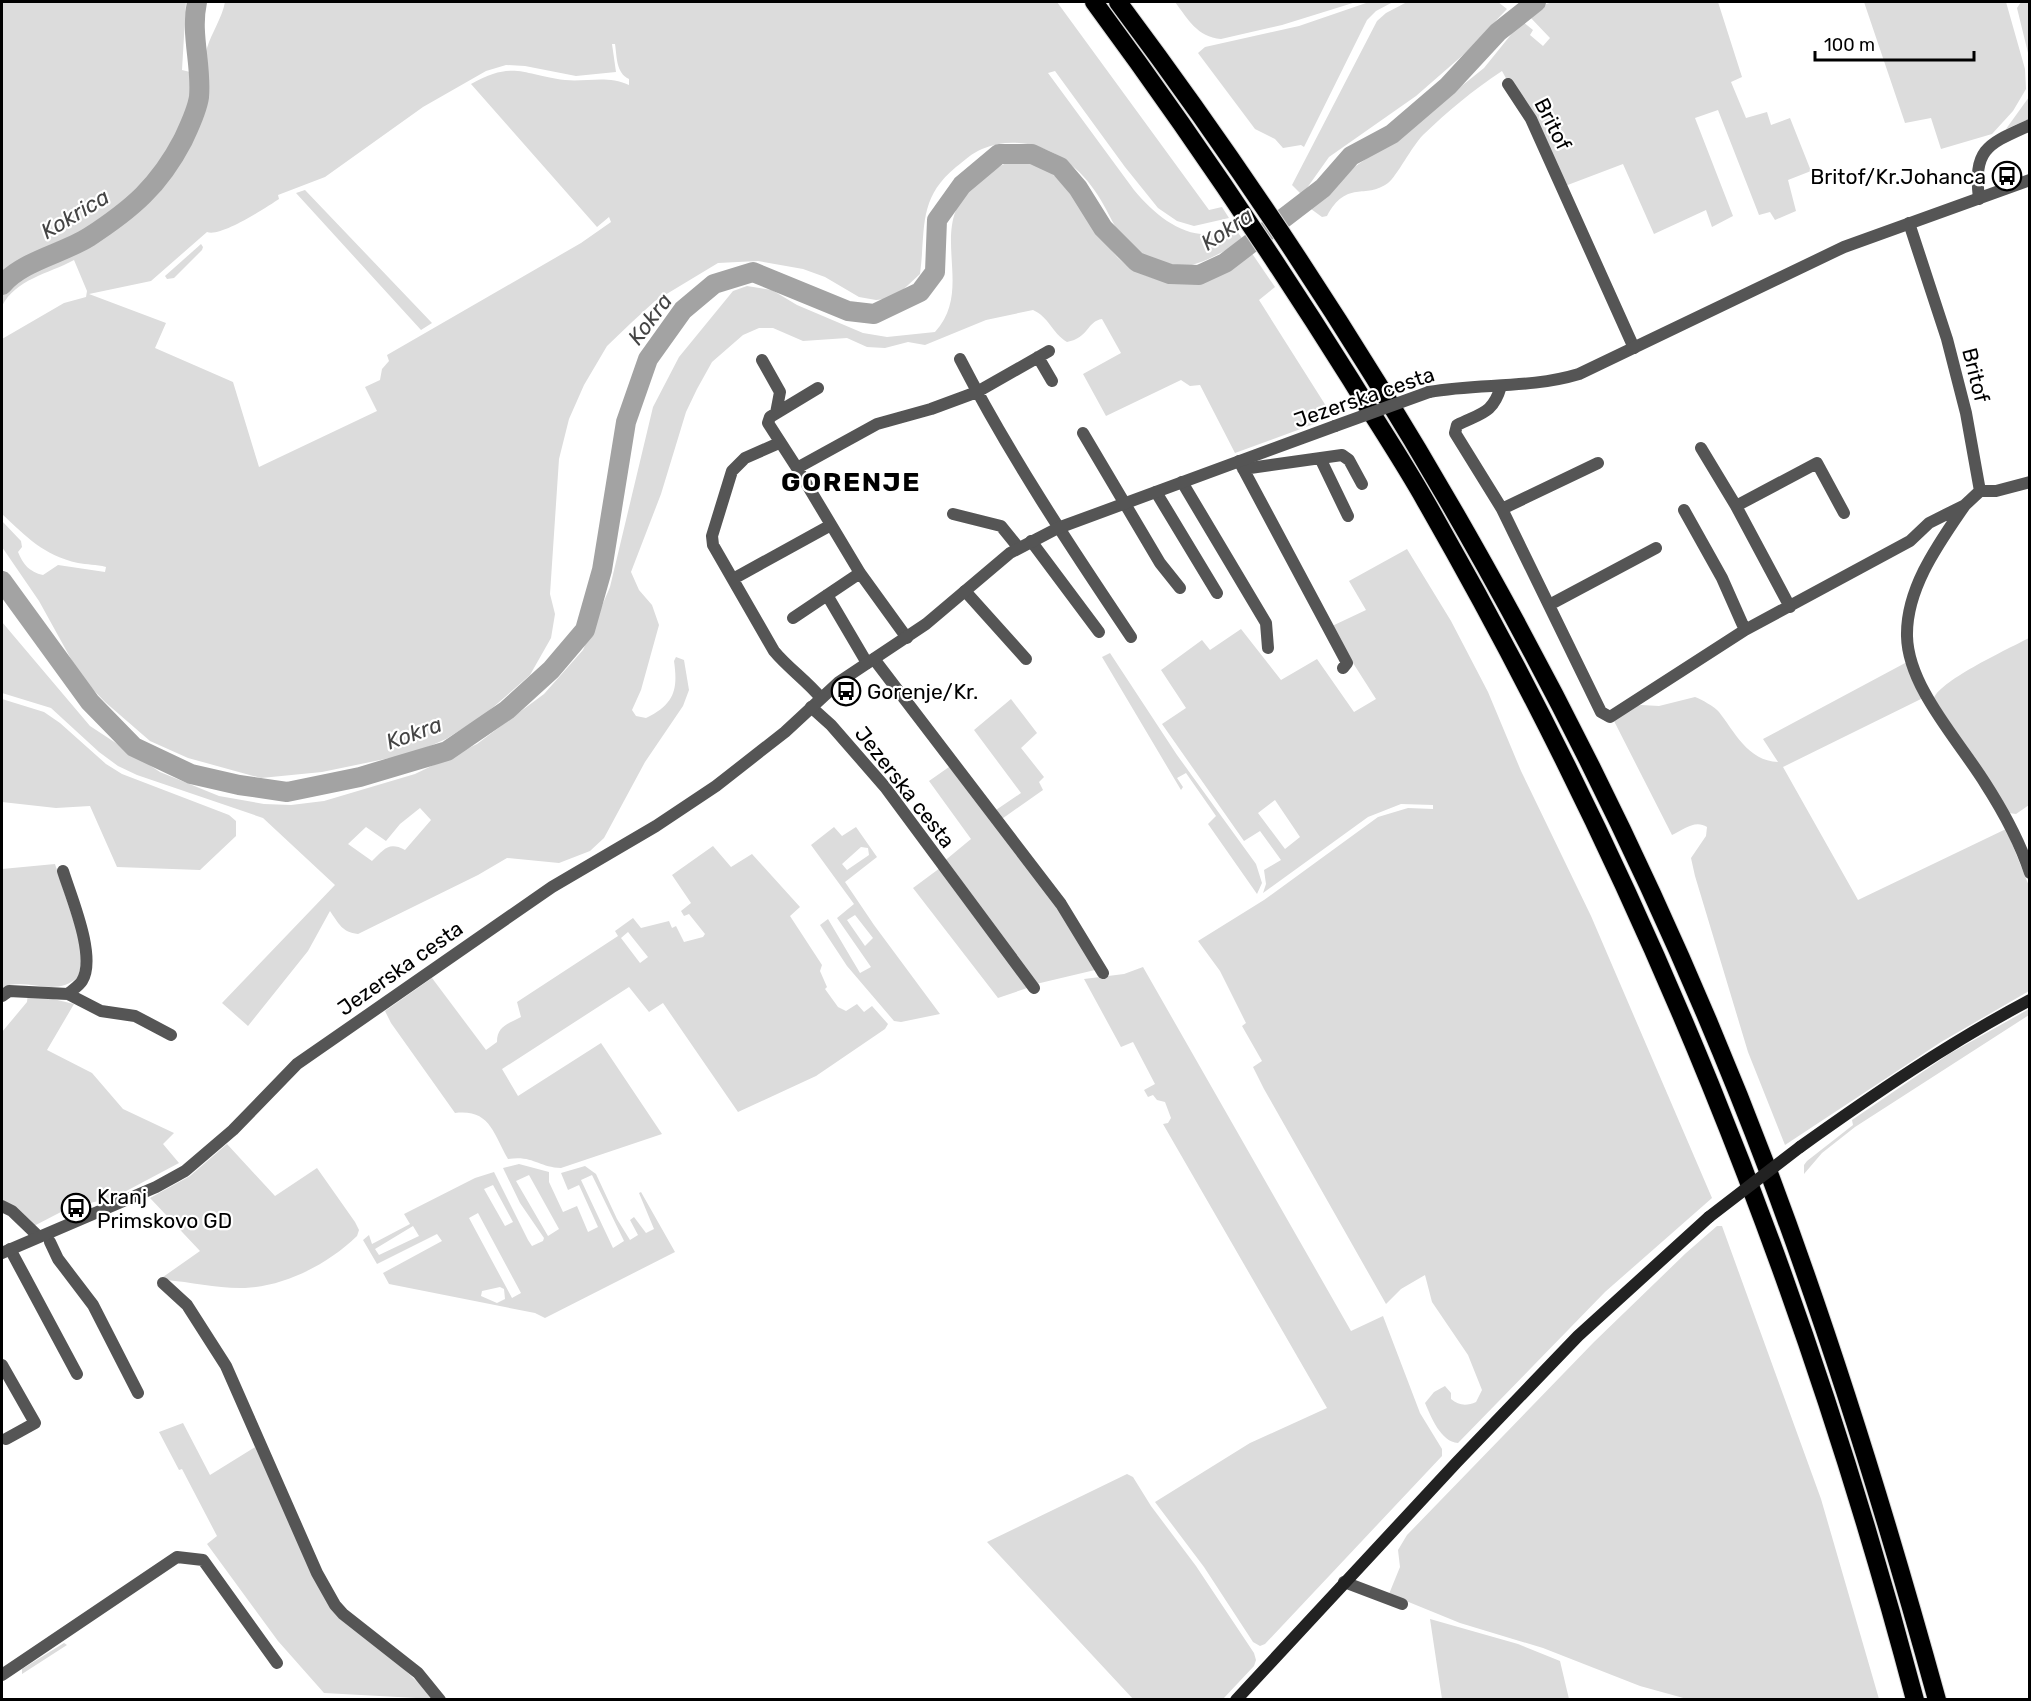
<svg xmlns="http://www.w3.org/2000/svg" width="2031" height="1701" font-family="Rubik,sans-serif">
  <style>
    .green { fill: #dcdcdc; fill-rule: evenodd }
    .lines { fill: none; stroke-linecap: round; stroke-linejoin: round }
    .river { stroke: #a3a3a3; stroke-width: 20 }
    .motorway-casing { stroke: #dbdbdb; stroke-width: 20 }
    .minor { stroke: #555; stroke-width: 12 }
    .tertiary { stroke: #555; stroke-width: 12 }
    .secondary { stroke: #222; stroke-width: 12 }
    .motorway { stroke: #000; stroke-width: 18 }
    .tertiary-bridge { stroke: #555; stroke-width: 12 }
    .secondary-bridge { stroke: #222; stroke-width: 12 }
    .labels { text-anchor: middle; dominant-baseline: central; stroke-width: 4.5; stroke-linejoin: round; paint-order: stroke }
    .street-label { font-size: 21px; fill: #000; stroke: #fff }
    .poi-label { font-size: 21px; fill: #000; stroke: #fff; text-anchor: start }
    .water-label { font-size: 22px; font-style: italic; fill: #444; stroke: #fff }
    .district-label { font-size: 27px; font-weight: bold; letter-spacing: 1.5px; fill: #000; stroke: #fff }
  </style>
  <rect width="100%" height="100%" fill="#fff"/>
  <path class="green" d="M2 2H186L182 70 190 72C199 88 192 104 186 120 164 185 111 223 51 252 35 260 15 262 2 275Z
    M225 2H1057L1209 210 1222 207 1229 218 1194 226 1177 221 1158 208 1125 167 1055 71 1048 73 1134 190C1159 220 1195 248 1234 227L1244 241C1222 251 1193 272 1168 266 1119 256 1118 224 1095 191 1070 154 1025 131 982 149 972 153 964 161 956 167 917 199 926 230 920 274L894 298 876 300 859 297 825 277 803 269 758 261 718 263 655 301 631 323 607 346 584 385 569 419 559 459 550 594 555 614 551 638 530 675 505 697 484 715 446 739 414 753 322 772 261 778 188 758 150 741 105 702 81 677 39 601 2 547V521L21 541 22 547 18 552C23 564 29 572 43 575L58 565 105 572 106 567C96 564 87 565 78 563 43 555 27 537 2 514V339L64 303 86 297 87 291 74 260C48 274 16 279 2 306V293C22 267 56 262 83 245 147 204 184 170 204 93 208 79 202 63 207 48 212 32 222 18 225 2ZM612 44H615C617 57 616 73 629 79V85C607 75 588 82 565 80 523 75 514 60 471 84L597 227 609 217 611 222 581 243 387 355 389 361 382 369 380 380 365 387 377 411 259 467 233 382 155 348 166 323 89 294 151 281 207 232C220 238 267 207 279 199L278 195 325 177 423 107 486 71 506 65 525 66 576 76 616 72Z
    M1175 2H1356L1282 25 1221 39C1197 37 1188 19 1175 2Z
    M1369 2H1393L1376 11 1367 20 1304 147 1301 145 1283 148 1275 139 1255 129 1198 53 1205 47 1299 26Z
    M1407 2H1498L1507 9 1463 55 1416 96 1329 157 1302 195 1292 185 1377 21 1386 13Z
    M1553 2H1718L1742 77 1731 82 1746 118 1767 112 1771 125 1790 118 1811 171 1788 180 1796 211 1775 220 1770 212 1759 215 1718 110 1695 118 1733 216 1712 227 1706 210 1654 234 1623 164 1565 186 1502 71C1473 90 1448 111 1423 135 1412 146 1397 176 1388 183 1365 200 1347 179 1327 216L1322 217 1311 209 1343 175 1403 133 1484 68 1522 21 1533 30 1530 35 1543 46 1550 38 1529 16 1539 6Z
    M1864 2H2006L2025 69 2026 89 2013 111 1992 134 1941 149 1931 118 1905 123Z
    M2021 2H2029V57L2017 8Z
    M2029 97V119L2006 129Z
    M1017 159C1075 174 1081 209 1113 252 1136 282 1189 291 1222 274 1233 269 1242 259 1251 252L1275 287 1259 300 1333 417 1235 453 1200 385 1190 386 1181 380 1106 416 1083 374 1121 353 1102 319C1087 321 1089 338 1067 342 1052 333 1049 317 1033 310L986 320 925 345 908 342 885 348 867 347 847 338 803 341 773 328H759L743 335 712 362 697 389 686 412 661 494 631 572 639 590 652 605 659 625 641 690 632 710 636 716 646 718C675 704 678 689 674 661L676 657 684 660 689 690 683 706 645 762 604 838 590 851 559 863 507 858 478 875 358 934C342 932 339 924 330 911L308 951 248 1026 222 1003 335 885 263 818 137 775 118 766 99 752 51 708 2 693V622L90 726 160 772 219 796 264 804 291 805 324 801 415 774 477 744 544 694 583 650 610 587 653 407 679 357 733 291 747 286 772 290 797 305 863 333 887 337 935 332C977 286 923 226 977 182 990 172 1001 164 1017 159ZM420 808 431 820 405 850C388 841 384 850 372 861L348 844 366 827 386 841 400 824Z
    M305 190 432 323 421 330 296 193Z
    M201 244 203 247 202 250 174 278 167 279 165 276Z
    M1407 549 1451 621 1488 692 1521 771 1591 916 1712 1198 1605 1292 1458 1443C1441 1442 1431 1417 1425 1403L1434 1392 1445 1386 1451 1393V1399C1459 1406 1467 1406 1476 1402L1482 1390 1468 1355 1432 1302 1425 1275 1401 1289 1386 1304 1264 1089 1253 1067 1262 1061 1242 1026 1246 1023 1220 971 1198 941 1264 900 1378 817 1408 808 1433 809V805L1401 804 1368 817 1263 893 1266 884 1264 870 1281 860 1260 831 1244 841 1162 724 1186 708 1161 670 1202 640 1210 650 1241 629 1281 680 1317 659 1354 712 1376 699 1330 627 1366 610 1349 581ZM1275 800 1300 837 1285 849 1258 813Z
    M2029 638V805L2016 814 2009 813 1934 698C1941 680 2010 648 2029 638Z
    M1110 653 1177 755 1256 864 1262 883 1257 894 1208 824 1216 816 1186 773 1177 778 1183 787 1181 790 1102 657Z
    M1907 662 1912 680 1923 698 1783 767 1858 900 2006 829 2029 886V991L1941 1042 1785 1145 1748 1052 1695 876 1691 858 1706 836 1707 827C1695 819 1683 830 1672 835L1614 721 1632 707 1641 705 1659 706 1695 697C1701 699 1715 707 1719 712 1734 731 1748 761 1778 762L1763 739Z
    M2 699 44 712 60 723 106 764 122 774 229 815 236 821V836L200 870 117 867 90 806 56 808 2 802Z
    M1011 699 1037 733 1021 748 1044 777 1039 782 1043 790 999 821 993 812 1021 793 974 730Z
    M949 767 1046 889 1095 970 1036 984 942 863 971 839 929 781Z
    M834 827 842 836 856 827 877 857 845 882 874 925 940 1014 901 1022 894 1021 847 966 820 925 828 919 860 973 871 967 837 918 854 904 811 845ZM861 847 868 848 869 855 847 870 842 864ZM855 915 873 938 865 946 847 920Z
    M713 846 731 867 752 854 800 907 790 916 822 965 820 971 827 987 825 989 838 1007 846 1011 857 1004 864 1012 872 1006 888 1024 885 1029 816 1076 738 1112 663 1003 649 1012 629 987 502 1069 518 1096 601 1043 662 1134 561 1168C538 1167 533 1155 508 1159 493 1133 490 1109 455 1113L391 1023 385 1011 432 978 486 1050 497 1042C497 1026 508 1024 521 1017L517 1002 618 936 615 931 633 918 641 928 669 921 672 928 676 926 684 942 703 937 705 934 689 914 684 916 681 911 691 903 672 875ZM628 932 648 957 640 963 621 938Z
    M55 864 83 950 79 976C55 1000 26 975 2 988V869Z
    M940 868 1030 987 998 998 913 888Z
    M1143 967 1351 1331 1383 1316 1420 1413 1442 1449V1456L1265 1644 1260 1646 1253 1642 1204 1567 1155 1502 1250 1443 1327 1408 1163 1124 1168 1123 1171 1118 1165 1102 1157 1100 1153 1095 1148 1097 1144 1090 1155 1084 1133 1042 1121 1047 1084 979 1124 974Z
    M28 993 74 1004 47 1050 92 1073 123 1109 174 1133 163 1144 179 1163 115 1197 90 1203 84 1200 32 1227 2 1201V1032L27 1002Z
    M2029 1009V1015L1855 1127 1822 1153 1804 1174V1165L1807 1161 1853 1125 1852 1120 1949 1054Z
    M227 1144 275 1196 317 1168 355 1222 359 1230 357 1236C328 1264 286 1286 245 1288 219 1289 192 1282 166 1280L163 1277 200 1251 150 1198 190 1176Z
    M519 1164 549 1172V1182L563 1212 577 1206 588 1232 598 1227 579 1185 568 1190 561 1173 585 1166 596 1174 617 1219 630 1240 638 1235 630 1220 634 1217 646 1233 654 1229 639 1193 641 1192 675 1252 545 1318 535 1313 389 1284 383 1273 442 1241 437 1234 377 1264 363 1240 369 1235 372 1244 410 1224 404 1214 475 1178 494 1172 528 1240 532 1246 543 1241 544 1238 520 1203 503 1168ZM529 1175 559 1229 548 1236 516 1181ZM592 1175 624 1241 613 1248 581 1180ZM493 1185 513 1222 505 1226 484 1189ZM478 1213 521 1293 512 1298 469 1218ZM413 1226 419 1236 379 1255 375 1249ZM500 1287 504 1289 505 1299 497 1303 481 1296 482 1291Z
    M1717 1226H1722L1821 1499 1879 1699H1687L1640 1686 1543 1648 1460 1623 1389 1594 1400 1567 1398 1550 1407 1535 1594 1342 1686 1253Z
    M183 1423 210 1475 257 1446 324 1592 435 1699 324 1693 278 1641 207 1544 217 1536 182 1469 179 1470 159 1432Z
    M1127 1474 1133 1477 1151 1506 1196 1566 1254 1653 1256 1660 1254 1666 1223 1699H1133L987 1542Z
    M1430 1619 1518 1644 1560 1661 1569 1699H1442Z
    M64 1643 67 1645 22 1674V1669Z"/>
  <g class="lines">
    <path class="river" d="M2 285C22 261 62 254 89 237 132 209 159 186 183 140 189 127 197 111 199 97 202 65 190 34 197 2
      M2 581 90 702 134 747 191 774 239 785 287 792 360 777 447 751 507 710 551 670 585 630 602 570 626 422 648 359 683 310 714 284 753 272 848 311 874 314 920 292 935 272 937 220 962 185 999 154H1032L1060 167 1078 188 1103 228 1137 262 1170 274 1199 275 1225 263 1323 188 1351 156 1392 134 1448 86 1498 32 1536 2"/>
    <g class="motorway-casing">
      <path id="motorway" d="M1094 2C1184 124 1270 251 1351 380 1376 421 1403 461 1426 502 1644 882 1803 1276 1915 1700
        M1118 2C1385 359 1611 755 1769 1173 1834 1346 1888 1522 1937 1700"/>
    </g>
    <path class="minor" d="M1508 84 1531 119 1634 348
      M1979 199C1973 148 1988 144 2030 125
      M1909 223 1947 339 1966 413 1980 491
      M1038 357 1052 381
      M960 359C1010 456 1070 546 1131 637
      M762 360 780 392 776 413
      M1501 386C1493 414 1481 413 1457 425L1455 433 1502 509 1601 712 1610 717 1745 630 1910 541 1929 523 1965 505 1980 491
      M1083 433 1160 563 1180 588
      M779 443 745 458 732 471 712 536 713 545 774 651C788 668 806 680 821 698
      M1701 448 1736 506 1790 607
      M1320 458 1348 516
      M1239 461 1347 663 1343 668
      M797 468 768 423 770 417 818 388
      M1243 469 1342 455 1349 460 1362 484
      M1182 482 1266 623 1268 648
      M1980 491H1996L2030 482
      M1156 492 1217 593
      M1965 505C1939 543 1906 588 1907 636 1908 687 1959 741 1985 783 2003 811 2020 842 2030 873
      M1736 506 1817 463 1844 513
      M1502 509 1598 463
      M1684 510 1722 578 1745 630
      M953 514 1001 526 1018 547
      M1031 541 1099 632
      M733 579 831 525
      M965 591 1026 659
      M827 595 867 663
      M1551 604 1656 548
      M793 618 860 573
      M907 638 860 573 797 468 877 424 931 409 977 392 1049 351
      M874 659 1061 904 1103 973
      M811 707 831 725 885 787 1034 988
      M68 994 101 1011 135 1016 171 1035
      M2 996 9 991 68 994C72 990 79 986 82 981 97 957 71 897 63 871
      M2 1206 12 1211 38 1236
      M50 1242 58 1259 93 1305 138 1393
      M10 1249 77 1374
      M163 1283 187 1305 226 1366 317 1573 335 1605 343 1614 418 1673 440 1700
      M2 1365 35 1423 6 1439
      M1344 1582 1402 1604
      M2 1675 177 1557 203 1560 277 1663"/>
    <path class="tertiary" d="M1429 392C1479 383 1529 389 1579 374L1844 247 2030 180
      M2 1253 156 1187 185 1171 233 1130 297 1064 552 887 656 826 716 786 785 732 839 682 926 624 1010 553 1058 528 1335 426"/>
    <path class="secondary" d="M1800 1147C1874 1094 1949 1043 2030 1000
      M1236 1700 1457 1462 1578 1336 1709 1217"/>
    <use href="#motorway" class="motorway"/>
    <path class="tertiary-bridge" d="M1335 426 1429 392"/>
    <path class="secondary-bridge" d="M1709 1217 1800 1147"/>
  </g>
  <defs>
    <g id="bus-ring" transform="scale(1.5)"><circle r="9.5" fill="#fff" stroke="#000" stroke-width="1.5"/><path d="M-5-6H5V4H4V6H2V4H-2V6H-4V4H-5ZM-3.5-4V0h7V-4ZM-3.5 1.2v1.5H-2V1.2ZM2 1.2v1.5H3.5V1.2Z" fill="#000"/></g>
  </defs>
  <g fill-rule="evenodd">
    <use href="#bus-ring" x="2007" y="176"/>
    <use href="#bus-ring" x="846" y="691"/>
    <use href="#bus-ring" x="76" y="1208"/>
  </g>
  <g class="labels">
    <g class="street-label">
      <text transform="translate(1553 124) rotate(63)">Britof</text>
      <text transform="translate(1976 375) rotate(76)">Britof</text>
      <text transform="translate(1364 397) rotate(-19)">Jezerska cesta</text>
      <text transform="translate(905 787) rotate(52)">Jezerska cesta</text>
      <text transform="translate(400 968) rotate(-35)">Jezerska cesta</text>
    </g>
    <g class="poi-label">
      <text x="1986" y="176" text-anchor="end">Britof/Kr.Johanca</text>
      <text x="867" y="691">Gorenje/Kr.</text>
      <text x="97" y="1196">Kranj<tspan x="97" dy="24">Primskovo GD</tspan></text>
    </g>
    <g class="water-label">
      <text transform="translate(75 214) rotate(-31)">Kokrica</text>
      <text transform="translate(1227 229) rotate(-34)">Kokra</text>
      <text transform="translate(650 319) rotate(-53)">Kokra</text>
      <text transform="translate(414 733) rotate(-20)">Kokra</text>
    </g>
    <g class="district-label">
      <text x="851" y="482">GORENJE</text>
    </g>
  </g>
  <rect width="2031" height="1701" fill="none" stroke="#000000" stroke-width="6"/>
  <path d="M1815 51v9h159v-9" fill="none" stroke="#000000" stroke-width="3"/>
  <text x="1824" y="51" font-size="18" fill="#000000" stroke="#ffffff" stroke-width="4.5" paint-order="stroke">100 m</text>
</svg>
